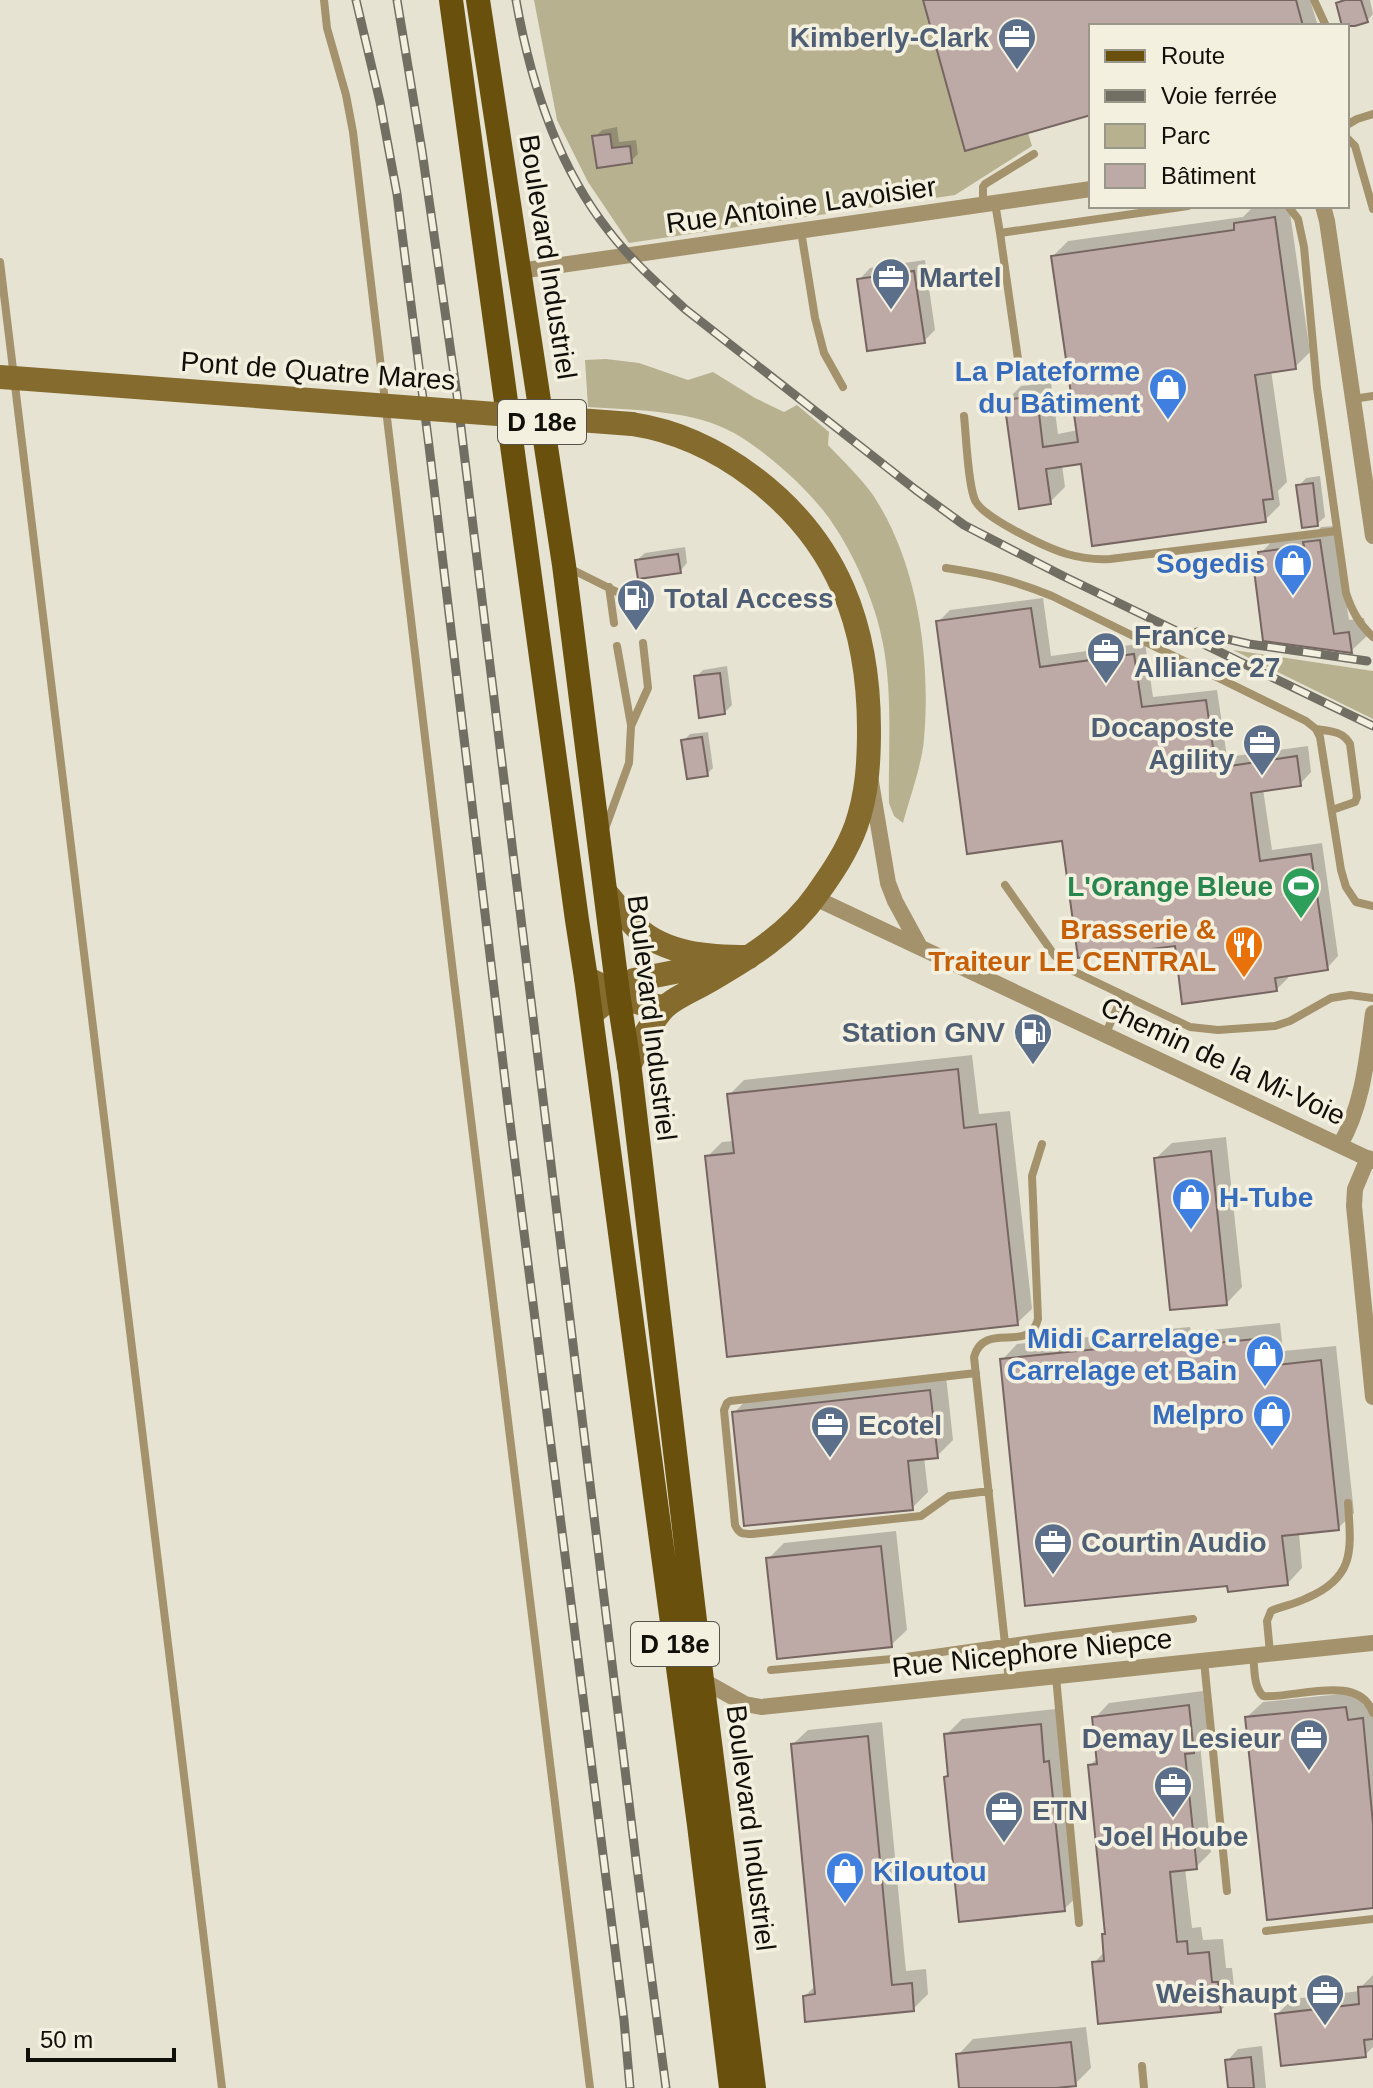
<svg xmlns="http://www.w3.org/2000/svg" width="1373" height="2088" font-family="Arial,sans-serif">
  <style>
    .green { fill: #b8b190 }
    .shadow { fill: #0003 }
    .building { fill: #bdaaa6; stroke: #766561; stroke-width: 2 }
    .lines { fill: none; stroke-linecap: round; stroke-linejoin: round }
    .lane { stroke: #a4926c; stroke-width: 8 }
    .street { stroke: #a4926c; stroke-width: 16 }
    .secondary { stroke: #856b2e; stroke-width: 24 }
    .primary { stroke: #6a500d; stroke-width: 24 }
    .rail-casing { stroke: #716e64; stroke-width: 9 }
    .rail { stroke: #f4f0df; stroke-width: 6; stroke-dasharray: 18; stroke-linecap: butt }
    .secondary-bridge { stroke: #856b2e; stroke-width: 24 }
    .labels { text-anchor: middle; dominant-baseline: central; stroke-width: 7; stroke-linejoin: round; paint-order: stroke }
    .shield { fill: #f4f0df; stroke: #55524a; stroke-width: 2 }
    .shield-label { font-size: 26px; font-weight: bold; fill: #110f0a }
    .service-label { font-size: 28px; font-weight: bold; fill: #4e5e75; stroke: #f4f0df; text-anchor: start }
    .street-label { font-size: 28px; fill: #110f0a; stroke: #f4f0df }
    .shop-label { font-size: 28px; font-weight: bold; fill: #366cbe; stroke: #f4f0df; text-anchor: end }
    .leisure-label { font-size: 28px; font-weight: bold; fill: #27864d; stroke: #f4f0df; text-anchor: end }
    .food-label { font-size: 28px; font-weight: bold; fill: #c56008; stroke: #f4f0df; text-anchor: end }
  </style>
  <rect width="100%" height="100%" fill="#e6e3d2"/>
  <path class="green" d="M534 0H923L965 151 1028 133 1032 146 955 195 629 243 588 182 557 120Z
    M606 359 639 363 688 380 713 372 755 398 784 412 797 405 829 432 828 445C843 461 860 477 873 495 918 563 931 659 924 739 922 764 910 797 903 823L894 816 889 803C888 750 893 696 883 644 876 604 854 554 831 521 810 490 760 445 726 429 688 410 630 410 588 407L585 360Z
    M1233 650 1373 671V719Z"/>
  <path class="shadow" d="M925 0H1310L1318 26H1091V113Z
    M1341 0H1370L1373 14 1367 21 1345 26 1338 3Z
    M617 127 619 142 636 140 638 154 631 161 595 137 602 130Z
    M1271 206H1289L1310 352 1295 367 1271 370 1287 482 1278 491 1280 505 1265 520 1082 462 1062 465 1065 487 1050 502 1006 401 1021 386 1051 383 1058 434 1078 430 1053 256 1068 241 1243 217 1251 209Z
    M925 260 935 330 924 341 859 280 870 268Z
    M1320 476 1325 517 1317 524 1299 486 1306 478Z
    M1335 526 1349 620 1364 618 1367 636 1351 651 1255 563 1261 557V553L1276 537 1317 532 1321 527Z
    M685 547 687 563 680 571 637 560 645 553Z
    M1043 598 1051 656 1145 643 1153 697 1217 690 1227 757 1308 746 1311 772 1300 784 1263 789 1272 850 1322 843 1338 956 1327 968 1288 974V978L1277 989 1176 943 1064 839 938 622 950 610Z
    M727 666 732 705 725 712 696 677 703 670Z
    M708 732 713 768 707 774 683 741 690 734Z
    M972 1055 979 1114 1010 1111 1032 1309 1017 1323 707 1157 722 1142 734 1141 729 1095 744 1080Z
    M1226 1137 1242 1287 1227 1303 1156 1158 1172 1143Z
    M1280 1323 1283 1351 1336 1346 1354 1513 1338 1528 1299 1533 1302 1568 1287 1584H1229L1002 1360 1017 1344 1190 1327 1191 1332Z
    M946 1376 953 1440 937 1456 924 1457 928 1492 912 1508 734 1413 749 1397Z
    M896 1531 907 1630 891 1645 768 1559 784 1543Z
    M1203 1691 1208 1736 1200 1744 1211 1852 1196 1867 1185 1868 1192 1928 1201 1927 1203 1940 1223 1939 1226 1968H1232L1235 1996 1220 2011 1094 1963 1105 1951 1104 1935 1107 1931 1090 1765 1099 1757 1095 1718 1109 1703Z
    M1361 1692 1363 1705 1373 1704V1906L1247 1717 1263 1702Z
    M1056 1709 1080 1894 1064 1909 946 1777 950 1773 946 1735 962 1719Z
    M882 1722 906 1971 926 1969 928 1994 913 2009 805 1996 816 1985 793 1744 808 1730Z
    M1373 1975V2047L1365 2055 1277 2014 1293 1999 1360 1991V1988Z
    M1086 2027 1091 2068 1075 2084 1038 2088H961L958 2055 973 2039Z
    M1262 2046 1266 2088H1230L1227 2061 1238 2049Z"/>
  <path class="building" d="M923 0H1296L1303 26H1091V115L965 151Z
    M1345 0H1361L1368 22 1355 26H1342L1336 3Z
    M610 134 612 148 630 146 632 163 597 168 592 136Z
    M1275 217 1296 369 1255 375 1273 499 1263 500 1266 522 1092 546 1081 464 1046 469 1051 504 1019 509 1004 400 1037 396 1043 447 1078 442 1051 256 1234 230V223Z
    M914 271 925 343 867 351 857 279Z
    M1313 483 1318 526 1302 528 1296 485Z
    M1320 540 1334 634 1349 632 1352 653 1263 641 1253 562 1260 561 1258 552 1304 546 1303 542Z
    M678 554 681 573 638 579 635 560Z
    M1031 608 1040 667 1134 654 1142 707 1206 700 1216 768 1297 756 1301 786 1251 793 1260 861 1311 854 1328 970 1275 978 1277 991 1182 1004 1175 946 1078 958 1062 841 967 854 936 621Z
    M720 673 725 714 699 718 694 676Z
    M702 737 708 776 687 779 681 740Z
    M958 1069 964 1128 996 1124 1018 1325 727 1357 705 1156 734 1153 727 1094Z
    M1211 1151 1227 1305 1170 1310 1154 1158Z
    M1265 1338 1268 1366 1321 1360 1339 1530 1282 1536 1288 1585 1228 1592 1227 1586 1025 1606 1000 1359 1176 1341V1347Z
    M930 1390 938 1458 908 1461 913 1510 744 1526 732 1412Z
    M881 1546 892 1647 777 1659 766 1558Z
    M1189 1705 1194 1753 1185 1754 1197 1869 1170 1872 1177 1942 1187 1941 1188 1954 1209 1952 1212 1982H1218L1221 2012 1098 2024 1092 1962 1104 1961 1102 1934H1105L1088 1765 1097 1764 1092 1717Z
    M1346 1707 1348 1720 1363 1718 1373 1824V1908L1267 1920 1245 1717Z
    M1041 1724 1044 1762 1049 1761 1065 1911 959 1922 944 1777 948 1776 944 1734Z
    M868 1736 892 1985 912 1983 914 2011 805 2022 803 1996 815 1994 791 1744Z
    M1373 1986V2039L1364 2040 1366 2057 1281 2066 1275 2014 1359 2004 1358 1987Z
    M1071 2042 1076 2086 1056 2088H959L956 2054Z
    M1251 2057 1254 2088H1228L1225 2060Z"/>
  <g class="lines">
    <path class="lane" d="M324 0 327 28 346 95 353 132 454 981 590 2088
      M1314 0 1326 26
      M1347 125 1357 119 1373 114
      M1347 138 1355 146 1373 209
      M995 203 1000 233 1188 206
      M983 204V187L985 184 1034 154
      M1288 206 1298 219 1304 247 1317 388 1346 593C1352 611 1359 624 1373 637
      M801 231 815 318 824 353 843 387
      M1000 233 1019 366
      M0 262 222 2088
      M1353 399 1373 396
      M964 416C966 433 968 489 976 502 986 519 1047 548 1067 554 1081 558 1095 560 1110 559L1337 531
      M567 567 631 599C638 605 639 611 640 620
      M946 568C986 574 1013 580 1052 596L1306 721 1316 729 1320 737 1341 870 1346 887 1356 902 1373 906
      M609 587 614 623
      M617 646 631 725
      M1316 729C1330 731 1343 731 1350 744L1357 797 1355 802 1332 810
      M605 829 629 763 631 726 648 688 643 643
      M1005 885 1055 956 1073 971 1190 1027 1218 1030 1275 1026 1290 1021 1331 998 1350 995 1373 998
      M1105 1035 1123 995
      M976 1373 730 1401 727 1403 724 1410 735 1525C739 1534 742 1534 752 1534L921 1516 949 1496 989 1491
      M1270 1653 1267 1621 1271 1611C1283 1606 1295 1604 1307 1598 1356 1577 1351 1549 1348 1503
      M1253 1656C1255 1669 1253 1686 1263 1696 1295 1699 1359 1672 1373 1713
      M1204 1661 1227 1891
      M771 1670 892 1659 1054 1636 1193 1619
      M1056 1677 1079 1923
      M1009 1681 974 1357C984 1320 1029 1355 1038 1319L1032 1176 1042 1144
      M1266 1931 1373 1919
      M1142 2066 1144 2088"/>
    <path class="street" d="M1323 206 1327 221 1373 536
      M519 271 1091 189
      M871 782 888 883 895 901 920 947
      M815 898 1373 1161
      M1340 1145C1363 1105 1367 1058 1373 1013
      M1368 1158 1355 1189 1354 1206 1373 1397
      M702 1680 745 1704 761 1707 1373 1643"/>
    <path class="secondary" d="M607 894C616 904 625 917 636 927 666 955 710 957 749 957
      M586 978 639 1003 664 1007
      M591 1014 634 980 690 969 720 959
      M629 1066C639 1047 648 1026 663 1009 673 998 696 989 709 981 749 958 790 933 817 894 832 873 847 851 856 826 867 795 869 763 869 730 869 626 838 541 753 477 716 449 678 431 632 424"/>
    <path class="primary" d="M451 0 577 920 586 978 699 1825 731 2088
      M478 0 564 565 618 993 630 1071 702 1680 754 2088"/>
    <g class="rail-casing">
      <path id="rail" d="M356 0 380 102 397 194 429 446 510 1122 624 2020 630 2088
        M397 0 422 151 457 395 637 1868 666 2088
        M516 0C530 80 557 165 608 230 630 259 658 284 685 309L916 490 964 525 1063 576 1373 726
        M1197 632 1249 644 1367 661"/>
    </g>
    <use href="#rail" class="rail"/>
    <path class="secondary-bridge" d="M0 377 632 424"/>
  </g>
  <defs>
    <g id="office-pin" transform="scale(2)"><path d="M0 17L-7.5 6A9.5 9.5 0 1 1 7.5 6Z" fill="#5c6f8a" stroke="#f4f0df"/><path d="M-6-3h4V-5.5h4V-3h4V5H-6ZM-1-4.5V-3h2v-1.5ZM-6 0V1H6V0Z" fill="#fff"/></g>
    <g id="shop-pin" transform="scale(2)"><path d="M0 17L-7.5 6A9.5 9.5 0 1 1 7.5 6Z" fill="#3f7fe0" stroke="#f4f0df"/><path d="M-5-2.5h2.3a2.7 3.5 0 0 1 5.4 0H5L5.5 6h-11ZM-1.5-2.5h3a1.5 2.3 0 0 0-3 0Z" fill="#fff"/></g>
    <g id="fuel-pin" transform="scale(2)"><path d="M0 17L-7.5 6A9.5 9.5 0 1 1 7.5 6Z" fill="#5c6f8a" stroke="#f4f0df"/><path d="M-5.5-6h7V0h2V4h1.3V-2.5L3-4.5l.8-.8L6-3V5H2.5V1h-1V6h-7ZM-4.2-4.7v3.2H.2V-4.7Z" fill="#fff"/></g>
    <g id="stadium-pin" transform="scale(2)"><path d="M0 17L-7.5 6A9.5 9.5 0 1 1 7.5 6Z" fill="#2e9e5b" stroke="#f4f0df"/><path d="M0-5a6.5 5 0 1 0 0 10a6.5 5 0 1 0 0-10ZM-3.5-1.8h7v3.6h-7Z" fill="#fff"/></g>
    <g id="restaurant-pin" transform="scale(2)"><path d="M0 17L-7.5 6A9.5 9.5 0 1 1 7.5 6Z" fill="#e8710a" stroke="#f4f0df"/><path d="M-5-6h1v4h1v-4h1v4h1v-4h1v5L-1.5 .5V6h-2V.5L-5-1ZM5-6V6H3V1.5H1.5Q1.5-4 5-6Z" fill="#fff"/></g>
  </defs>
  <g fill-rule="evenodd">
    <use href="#office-pin" x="1017" y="37"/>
    <use href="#office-pin" x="891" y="277"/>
    <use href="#shop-pin" x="1168" y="387"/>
    <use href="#shop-pin" x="1293" y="563"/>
    <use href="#fuel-pin" x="636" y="598"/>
    <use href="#office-pin" x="1106" y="651"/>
    <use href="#office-pin" x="1262" y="743"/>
    <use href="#stadium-pin" x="1301" y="886"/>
    <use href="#restaurant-pin" x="1244" y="945"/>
    <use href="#fuel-pin" x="1033" y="1032"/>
    <use href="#shop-pin" x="1191" y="1197"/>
    <use href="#shop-pin" x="1265" y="1354"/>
    <use href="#shop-pin" x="1272" y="1414"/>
    <use href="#office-pin" x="830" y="1425"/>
    <use href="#office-pin" x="1053" y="1542"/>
    <use href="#office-pin" x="1309" y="1738"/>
    <use href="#office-pin" x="1173" y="1785"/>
    <use href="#office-pin" x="1004" y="1810"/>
    <use href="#shop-pin" x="845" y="1871"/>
    <use href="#office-pin" x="1325" y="1993"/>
  </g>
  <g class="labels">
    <g class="shield">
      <rect x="498" y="400" width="88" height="44" rx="6"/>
      <rect x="631" y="1622" width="88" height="44" rx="6"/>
    </g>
    <g class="shield-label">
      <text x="542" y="422">D 18e</text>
      <text x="675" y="1644">D 18e</text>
    </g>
    <g class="service-label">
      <text x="989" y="37" text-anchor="end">Kimberly-Clark</text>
      <text x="919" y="277">Martel</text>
      <text x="664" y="598">Total Access</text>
      <text x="1134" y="635">France<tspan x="1134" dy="32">Alliance 27</tspan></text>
      <text x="1234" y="727" text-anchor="end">Docaposte<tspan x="1234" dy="32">Agility</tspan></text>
      <text x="1005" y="1032" text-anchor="end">Station GNV</text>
      <text x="858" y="1425">Ecotel</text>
      <text x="1081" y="1542">Courtin Audio</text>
      <text x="1281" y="1738" text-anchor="end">Demay Lesieur</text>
      <text x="1032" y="1810">ETN</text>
      <text x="1173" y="1836" text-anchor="middle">Joel Hoube</text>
      <text x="1297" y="1993" text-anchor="end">Weishaupt</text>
    </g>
    <g class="street-label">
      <text transform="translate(801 205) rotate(-8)">Rue Antoine Lavoisier</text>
      <text transform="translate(548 257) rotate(81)">Boulevard Industriel</text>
      <text transform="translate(318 371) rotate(4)">Pont de Quatre Mares</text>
      <text transform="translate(652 1018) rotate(83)">Boulevard Industriel</text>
      <text transform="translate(1223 1061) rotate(25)">Chemin de la Mi-Voie</text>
      <text transform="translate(1032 1653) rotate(-6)">Rue Nicephore Niepce</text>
      <text transform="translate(751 1828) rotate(83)">Boulevard Industriel</text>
    </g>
    <g class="shop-label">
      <text x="1140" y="371">La Plateforme<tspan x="1140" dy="32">du Bâtiment</tspan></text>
      <text x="1265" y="563">Sogedis</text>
      <text x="1219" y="1197" text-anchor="start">H-Tube</text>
      <text x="1237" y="1338">Midi Carrelage -<tspan x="1237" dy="32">Carrelage et Bain</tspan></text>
      <text x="1244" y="1414">Melpro</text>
      <text x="873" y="1871" text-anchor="start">Kiloutou</text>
    </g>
    <g class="leisure-label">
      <text x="1273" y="886">L'Orange Bleue</text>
    </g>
    <g class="food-label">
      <text x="1216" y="929">Brasserie &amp;<tspan x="1216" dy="32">Traiteur LE CENTRAL</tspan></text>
    </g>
  </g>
  <rect x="1089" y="24" width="260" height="184" fill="#f4f0df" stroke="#99968a" stroke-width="2"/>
  <rect x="1105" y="50" width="40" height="12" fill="#6a500d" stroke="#99968a" stroke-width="2"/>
  <text x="1161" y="64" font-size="24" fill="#110f0a">Route</text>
  <rect x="1105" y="90" width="40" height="12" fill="#716e64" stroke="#99968a" stroke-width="2"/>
  <text x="1161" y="104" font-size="24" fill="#110f0a">Voie ferrée</text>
  <rect x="1105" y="124" width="40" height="24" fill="#b8b190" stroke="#99968a" stroke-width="2"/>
  <text x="1161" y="144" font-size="24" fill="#110f0a">Parc</text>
  <rect x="1105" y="164" width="40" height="24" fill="#bdaaa6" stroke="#99968a" stroke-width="2"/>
  <text x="1161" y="184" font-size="24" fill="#110f0a">Bâtiment</text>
  <path d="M28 2048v12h146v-12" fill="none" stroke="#110f0a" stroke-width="4"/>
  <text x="40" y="2048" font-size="24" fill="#110f0a" stroke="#f4f0df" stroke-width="6" paint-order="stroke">50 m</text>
</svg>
